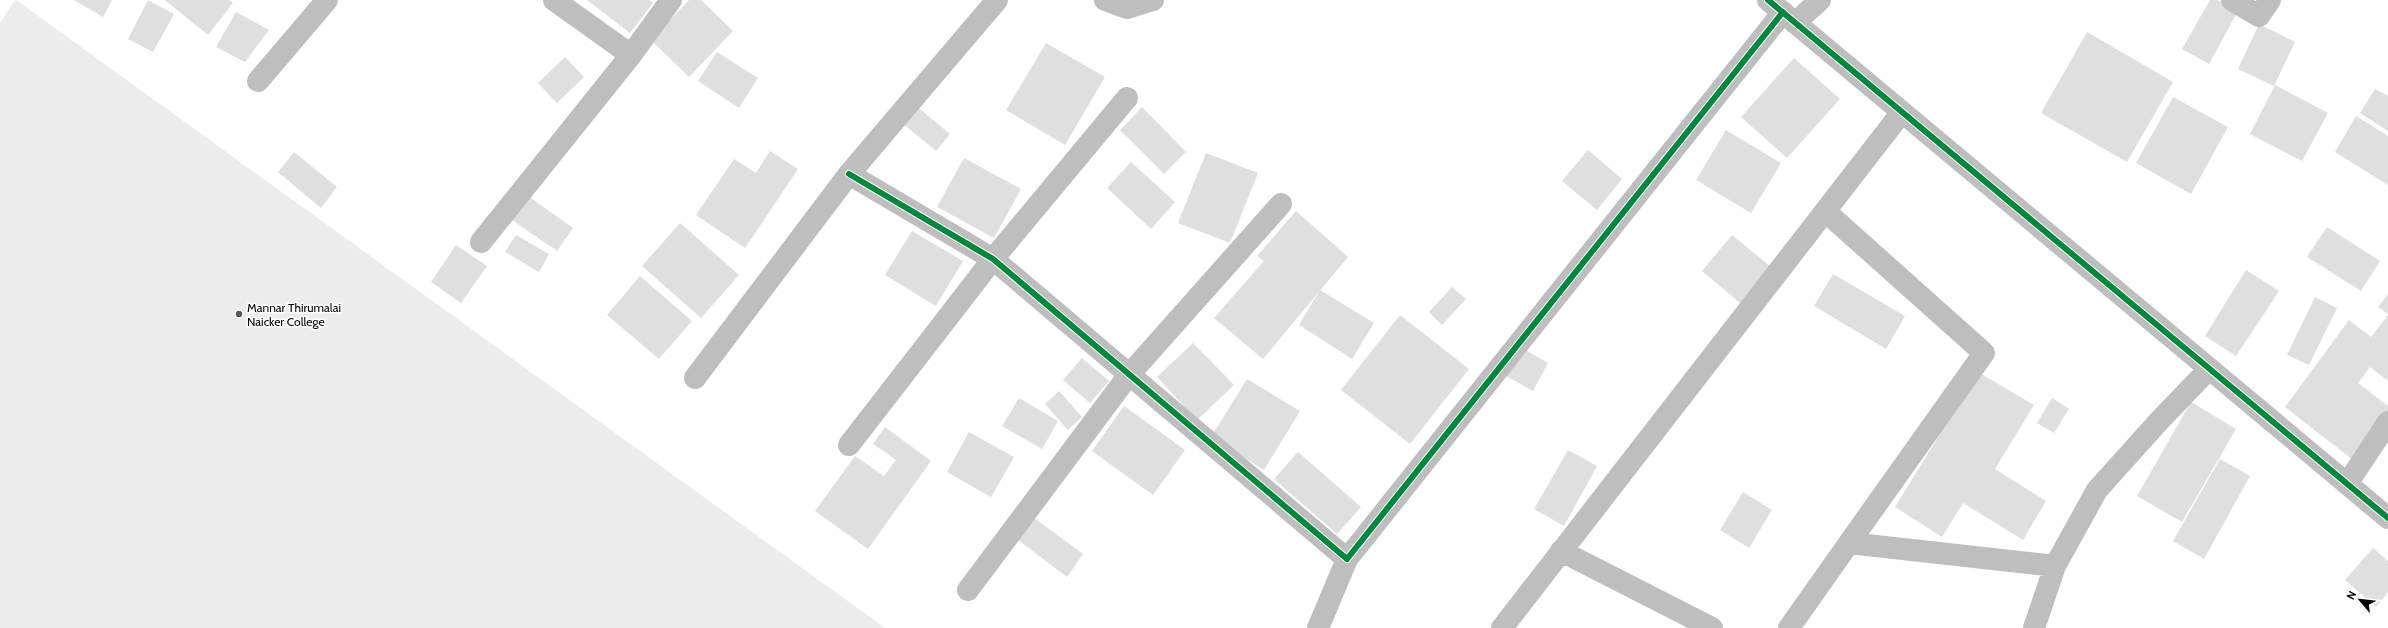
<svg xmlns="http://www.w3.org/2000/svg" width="2388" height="628" font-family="Cabin,sans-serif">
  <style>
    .green { fill: #ececec }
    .building { fill: #dfdfdf }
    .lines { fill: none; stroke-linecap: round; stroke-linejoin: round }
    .street { stroke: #bebebe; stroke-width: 22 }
    .cycleway-casing { stroke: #fff; stroke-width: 8 }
    .cycleway { stroke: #00873e; stroke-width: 6 }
    .poi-dot { fill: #595959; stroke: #fff; stroke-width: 1.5 }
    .labels { text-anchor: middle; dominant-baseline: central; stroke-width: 3.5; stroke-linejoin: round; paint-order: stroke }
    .poi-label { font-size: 12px; fill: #000; stroke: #fff; text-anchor: start }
  </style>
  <rect width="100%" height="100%" fill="#fff"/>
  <path class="green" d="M15 0H16L885 628H0V23Z"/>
  <path class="building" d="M74 0H112L103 17Z
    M148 0 174 14 153 52 128 39Z
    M165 0H229L233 3 208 35Z
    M587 0H650L653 3 630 33Z
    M689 0H701L733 31 689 77 651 40Z
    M2210 0H2217L2238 11 2209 64 2182 49Z
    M236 12 269 30 245 62 216 47Z
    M2259 24 2295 42 2274 86 2238 69Z
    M2087 32 2173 82 2127 162 2041 113Z
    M1046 43 1105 77 1065 145 1006 110Z
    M717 52 758 78 739 108 698 81Z
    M565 57 584 77 557 103 538 83Z
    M1794 58 1840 99 1787 158 1741 117Z
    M2275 85 2328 113 2302 161 2250 134Z
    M2375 89 2388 96V131L2360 113Z
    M2173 97 2228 127 2191 194 2136 163Z
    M915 105 950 134 936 151 901 122Z
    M1142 107 1186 152 1164 174 1120 130Z
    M2356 116 2388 136V185L2335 152Z
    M1726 130 1781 163 1751 213 1696 180Z
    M1588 150 1622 179 1597 210 1562 181Z
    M770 151 798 169 745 248 696 215 734 159 756 173Z
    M294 152 337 187 321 208 278 172Z
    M1206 153 1258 173 1230 243 1178 223Z
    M964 158 1021 189 994 238 937 207Z
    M1131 162 1175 202 1151 229 1107 188Z
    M528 196 573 228 557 251 512 220Z
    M1296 211 1348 257 1263 359 1214 318 1264 261 1257 256Z
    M680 223 739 275 701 318 642 266Z
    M2327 227 2380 261 2361 291 2307 257Z
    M912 231 963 261 936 306 885 275Z
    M516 235 549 254 539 272 505 252Z
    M1732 235 1776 271 1746 308 1702 271Z
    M456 245 487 266 461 303 431 282Z
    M2246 270 2279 291 2236 356 2205 336Z
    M1833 274 1905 316 1886 349 1814 306Z
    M640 276 692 321 659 359 607 315Z
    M1452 287 1466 299 1442 325 1429 312Z
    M1320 290 1374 323 1352 359 1299 325Z
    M2388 294V314L2378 307Z
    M2315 297 2337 308 2309 365 2287 355Z
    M1400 315 1469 369 1410 444 1341 390Z
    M2388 315V381L2370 367 2358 383 2388 406V413L2353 460 2285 407 2349 320 2371 337Z
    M1193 343 1234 385 1197 420 1157 377Z
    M1522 348 1548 363 1533 391 1506 376Z
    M1082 358 1109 381 1090 403 1063 380Z
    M1978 372 2034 405 1995 469 2046 501 2023 540 1963 503 1942 537 1895 507Z
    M1247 379 1300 411 1264 470 1211 437Z
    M1059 391 1082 417 1068 430 1045 404Z
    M1019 398 1058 421 1042 449 1002 426Z
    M2052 398 2069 409 2054 433 2037 423Z
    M2191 402 2236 429 2182 522 2137 496Z
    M1124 406 1185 450 1153 495 1092 451Z
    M885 427 931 461 868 549 815 511 855 456 884 476 896 460 873 444Z
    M969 432 1014 457 991 497 947 472Z
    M1568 450 1597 466 1564 526 1534 509Z
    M1298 452 1361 507 1337 534 1274 479Z
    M2220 459 2250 476 2204 559 2173 541Z
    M1743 492 1772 510 1749 548 1720 530Z
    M1030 515 1083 554 1067 577 1014 537Z
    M2373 548 2388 561V592L2376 607 2345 580Z"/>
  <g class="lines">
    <path class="street" d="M554 0 631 55
      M1105 0 1127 8 1153 0
      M1768 0 2388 518
      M2232 0 2259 16 2270 0
      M1795 23 1820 0
      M258 81 327 0
      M849 174 993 259 1347 559 1783 12
      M1825 211 1984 353 1849 543
      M481 242 631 55 671 0
      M695 378 849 174 997 0
      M849 445 993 259 1127 98
      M2347 484 2388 422
      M1561 551 1712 628
      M968 590 1128 376 1281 204
      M1318 628 1347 559
      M1502 628 1902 112
      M1789 628 1849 543 2055 566
      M2034 628 2055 566 2097 490 2160 420 2209 369"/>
    <g class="cycleway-casing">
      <path id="cycleway" d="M1768 0 2388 518
        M849 174 993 259 1347 559 1783 12"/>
    </g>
    <use href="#cycleway" class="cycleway"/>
  </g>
  <circle class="poi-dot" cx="239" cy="314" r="4"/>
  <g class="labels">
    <g class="poi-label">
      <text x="247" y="307">Mannar Thirumalai<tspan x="247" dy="14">Naicker College</tspan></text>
    </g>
  </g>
  <g transform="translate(2360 600) rotate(298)" stroke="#ffffff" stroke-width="3" paint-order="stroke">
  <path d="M0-3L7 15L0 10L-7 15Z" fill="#000000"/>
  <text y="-6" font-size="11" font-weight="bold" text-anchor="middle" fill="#000000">N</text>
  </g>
</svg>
